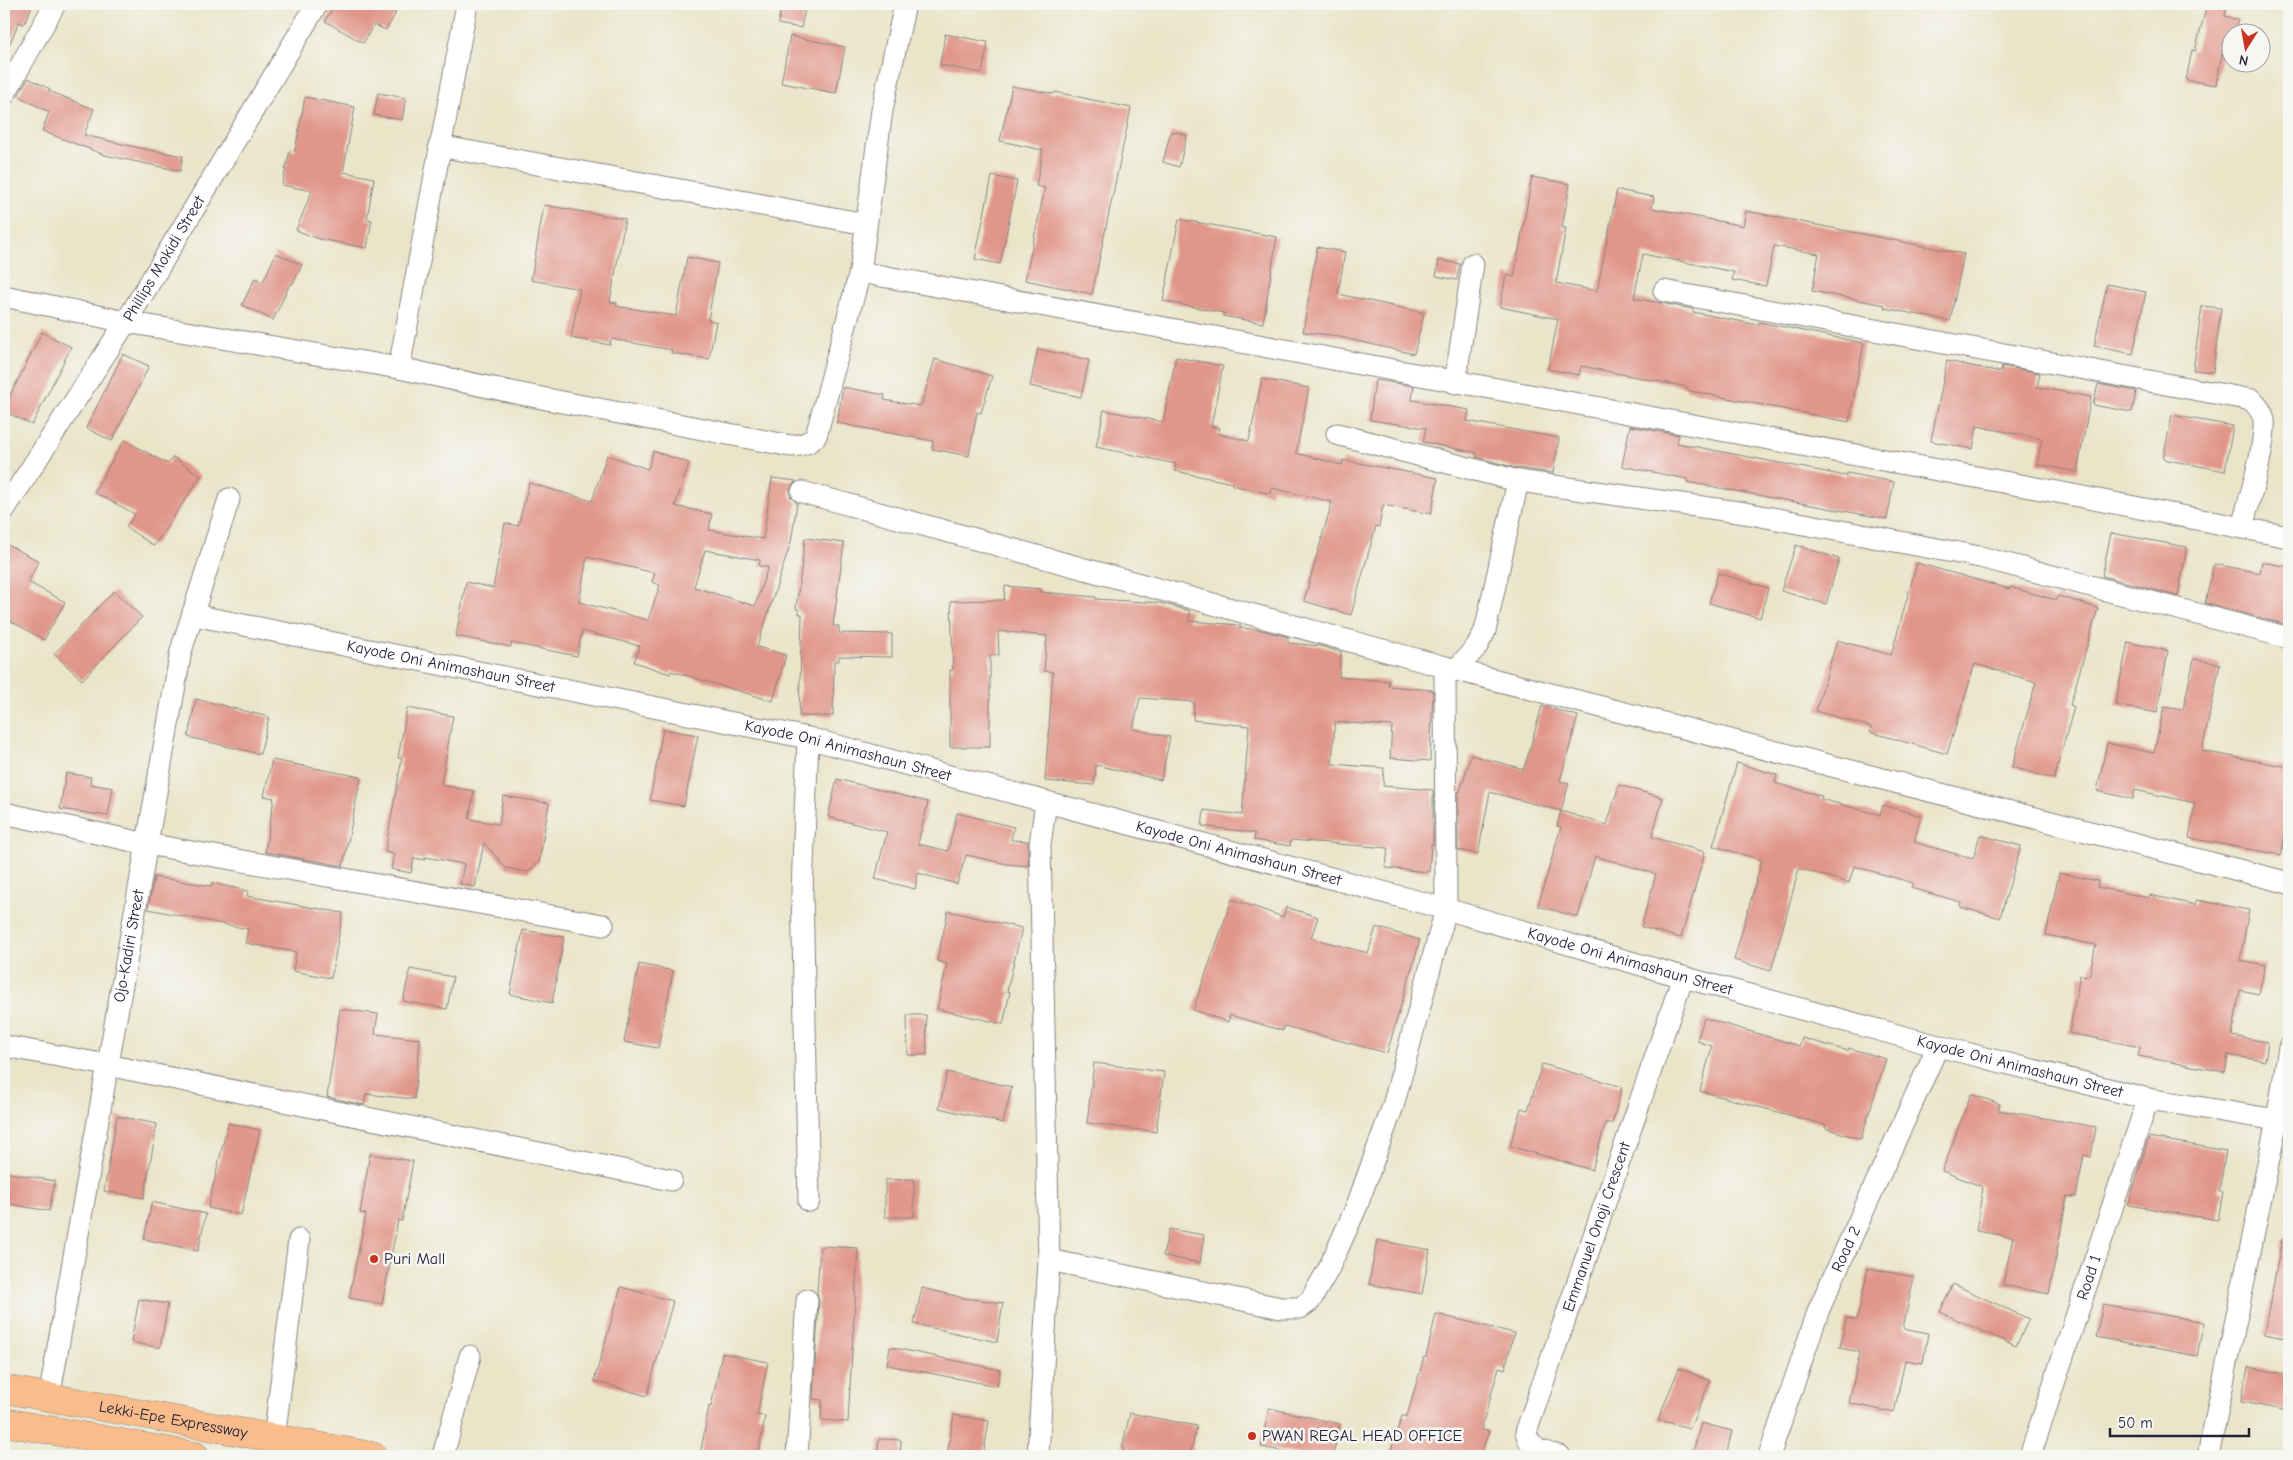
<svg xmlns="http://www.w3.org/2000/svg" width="2293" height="1460" font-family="'Comic Neue',sans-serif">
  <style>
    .building { fill: #e1968a; fill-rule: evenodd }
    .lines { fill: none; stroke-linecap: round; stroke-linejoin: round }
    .minor-casing { stroke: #868482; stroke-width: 23 }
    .highway-casing { stroke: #868482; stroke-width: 29 }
    .minor { stroke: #fff; stroke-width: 21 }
    .highway { stroke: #f9bc8a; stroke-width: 28 }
    .poi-dot { fill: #c8321e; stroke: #f6f6f2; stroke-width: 2 }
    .labels { text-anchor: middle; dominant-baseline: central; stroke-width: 5; stroke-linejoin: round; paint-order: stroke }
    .street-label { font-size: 16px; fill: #22223b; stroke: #f6f6f2 }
    .poi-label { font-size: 16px; fill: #22223b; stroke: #f6f6f2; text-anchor: start }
  </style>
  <rect width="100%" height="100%" fill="#f6f6f2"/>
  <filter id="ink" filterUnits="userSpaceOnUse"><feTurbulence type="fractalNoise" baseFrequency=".02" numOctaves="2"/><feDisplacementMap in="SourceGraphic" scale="10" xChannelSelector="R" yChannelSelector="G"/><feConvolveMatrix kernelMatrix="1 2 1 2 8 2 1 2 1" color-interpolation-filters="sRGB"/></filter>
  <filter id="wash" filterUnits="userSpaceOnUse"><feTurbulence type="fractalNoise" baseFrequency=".0096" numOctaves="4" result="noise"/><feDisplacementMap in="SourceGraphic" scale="20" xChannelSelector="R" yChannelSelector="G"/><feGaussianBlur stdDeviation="1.12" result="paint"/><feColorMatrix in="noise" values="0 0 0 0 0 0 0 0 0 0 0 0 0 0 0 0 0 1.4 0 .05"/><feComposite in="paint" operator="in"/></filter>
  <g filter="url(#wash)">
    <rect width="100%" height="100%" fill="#eae5c9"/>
    <g id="blocks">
      <path class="building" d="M4 4H33L24 24 19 22 4 57Z
        M335 4H379L396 13 386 30 374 25 363 43 325 21Z
        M782 4H806L801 28 778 24Z
        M2207 4H2227L2225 16 2238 20 2234 32H2230V41L2225 39 2216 85 2186 80 2192 50 2195 51Z
        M945 34 988 42 982 73 940 65Z
        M790 36 845 47 836 93 781 83Z
        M28 78 50 89 49 91 94 109 84 135 144 149 183 156 180 171 105 155 42 131 49 112 18 96Z
        M1012 86 1054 94 1055 92 1131 108 1092 294 1025 280 1045 188 1036 186 1043 150 1000 141Z
        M378 93 406 98 402 120 374 115Z
        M305 97 355 107 343 172 374 178 367 219 372 220 367 248 319 239 296 230 312 191 282 185 290 150 295 151Z
        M1171 131 1187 135 1179 167 1163 162Z
        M992 176 1017 181 1000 264 975 259Z
        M1532 177 1570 184 1562 228H1566L1556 283 1597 291 1617 190 1654 197 1652 208 1743 226 1746 211 1964 254 1950 321 1884 308 1885 305 1812 291 1819 254 1774 246 1766 286 1732 280 1734 272 1643 254 1634 298 1693 309V312L1758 325 1759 322 1864 343 1849 422 1686 390 1687 387 1581 366 1579 375 1548 369 1558 319 1500 307 1506 275 1514 277Z
        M544 205 625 219 610 302 617 303 616 306 676 316 687 257 718 263 708 320 716 322 709 359 671 353 672 350 611 339 610 345 571 338 580 289 531 280Z
        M1179 219 1277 237 1263 323 1223 316 1224 313 1163 301Z
        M1317 247 1345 252 1338 294 1424 313 1414 354 1331 335 1303 332Z
        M276 253 302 265 292 285 290 284 273 320 242 305 255 278 263 282Z
        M1439 260 1460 264 1457 280 1436 276Z
        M2107 284 2146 292 2133 354 2094 346Z
        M2202 306 2221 308 2213 372 2193 370Z
        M42 332 71 347 32 425 4 411V408Z
        M1038 349 1089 360 1081 397 1030 386Z
        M123 354 149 366 112 441 86 428Z
        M1176 357 1223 366 1211 426 1220 428 1218 434 1249 441 1262 379 1309 388 1296 453 1342 465 1343 460 1438 478 1431 514 1383 505 1379 527 1376 526 1351 615 1304 601 1332 502 1272 488 1271 494 1232 485V483L1175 471 1176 464 1096 447 1104 410 1163 422Z
        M935 359 992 376 981 413 977 412 969 456 932 449 933 441 837 423 843 387 885 395 884 400 921 406Z
        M1947 361 2001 372 2002 366 2040 373 2037 387 2091 397 2077 472 2037 464 2042 439 1977 426 1973 449 1931 441Z
        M1375 380 1414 386 1412 400 1469 410 1467 421 1559 438 1553 473 1516 468 1476 457 1477 453 1423 442 1426 428 1370 420Z
        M2098 384 2136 391 2132 412 2093 405Z
        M2172 415 2233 426 2225 471 2163 459Z
        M1630 426 1679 435 1677 443 1846 476 1847 473 1894 482 1887 519 1687 482V479L1622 466Z
        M124 440 168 464 173 457 201 476 154 546 126 527 135 514 94 492Z
        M653 451 689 463 675 506 712 514 709 530 763 539 772 478 796 481 790 489V496L797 503 791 542 757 647 786 655 773 701 671 671 670 674 634 662 640 646 582 631 577 656 511 643V647L456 636 466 582 493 588 505 523 518 526 529 483 592 501 607 455 648 469ZM705 550 760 560 759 566 768 567 755 606 694 587ZM587 557 655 573 652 582 660 585 648 620 579 602Z
        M2111 533 2187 547 2178 596 2102 576Z
        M805 538 844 543 833 626H839V633L892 634V657L839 656V661H834L833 716H799L802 614H799V610L796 609Z
        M4 543 39 561 28 582 65 602 44 640 4 617Z
        M1796 545 1839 559 1826 604 1781 591Z
        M2262 562 2289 567V614L2287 625 2205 603 2214 564 2260 573Z
        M1917 563 2009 589 2010 587 2056 600 2058 596 2098 608 2070 705 2074 707 2054 779 2012 767 2036 682 1975 664 1947 754 1870 732 1871 727 1816 711 1837 640 1891 655Z
        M1718 573 1768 588 1760 618 1709 603Z
        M1005 586 1041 589V592L1096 597V599L1161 603 1190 611 1189 621 1240 625V628L1261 630 1288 637V643L1320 646 1341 652 1339 677 1389 681 1388 686 1433 690 1430 761 1390 758 1392 726 1335 722 1332 764 1384 768 1383 786 1433 790V845L1431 844 1429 872 1386 868 1388 848 1291 840 1290 846 1254 840 1255 833 1202 826 1204 810 1242 815 1249 726 1193 720 1194 702 1140 698 1133 729 1170 737 1161 780 1096 765 1094 785 1045 781 1053 672 1044 671 1047 636 998 631 999 655H990V747H950V670H953L951 601 1004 600Z
        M114 591 142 617 82 680 54 654Z
        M2128 642 2168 651 2157 713 2115 705Z
        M2194 659 2220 664 2202 751 2289 767V813L2281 855 2189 838 2195 803 2135 790 2133 799 2097 791 2107 743 2154 753 2164 707 2183 710Z
        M196 699 269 717 260 754 188 737Z
        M1542 706 1578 716 1560 781 1569 783 1561 811 1490 792 1478 854 1458 850V792H1460L1471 755 1524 769Z
        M407 708 453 716 441 785 474 791 469 819 499 824 503 796 549 803 539 862 528 872 506 868 484 843 475 887 460 884 464 864 425 857V860L414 858 411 873 391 869 394 854 385 852 402 758H398Z
        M663 729 698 735 684 806 650 800Z
        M272 760 361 777 343 866 265 852 274 798 264 796Z
        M1737 763 1777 775 1775 783 1822 796 1821 799 1880 815 1883 805 1921 816 1914 842 1973 859 1980 835 2021 846 2000 918 1960 907 1961 902 1911 888 1913 883 1854 866 1849 883 1801 869H1799L1771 971 1734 960 1762 860 1713 846Z
        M66 773 91 777 90 784 113 788 108 816 60 809Z
        M837 779 928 802 918 844 948 851 957 813 1014 827 1011 840 1028 841V866L1007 864 966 855 957 884 918 873 915 889 875 879 887 832 828 817Z
        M1619 785 1663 798 1652 837 1705 852 1681 938 1641 927 1656 874 1595 856 1578 917 1538 906 1561 827 1557 826 1561 811 1607 825Z
        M2059 873 2098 881 2097 887 2149 898 2150 895 2195 905 2196 900 2249 910 2240 960 2265 965 2259 994 2240 990 2232 1036 2268 1042 2265 1061 2228 1055 2225 1072 2138 1056 2140 1047 2069 1033 2080 975 2089 976 2096 945 2046 935Z
        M154 877 211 886 212 883 248 891 247 896 343 913 331 978 293 971 296 952 245 943 248 929 148 909Z
        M1232 899 1283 917 1286 907 1318 917 1311 938 1368 953 1376 927 1420 940 1387 1053 1284 1026 1283 1031 1230 1015 1228 1022 1193 1010Z
        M948 911 1022 928 1007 991 1010 992 1003 1024 937 1009 947 964 937 961Z
        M523 930 564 937 552 1003 510 994Z
        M639 964 673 971 658 1048 624 1042Z
        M410 969 453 977 447 1009 403 1001Z
        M340 1009 378 1014 375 1034 420 1039 414 1099 366 1094 364 1105 327 1097Z
        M907 1015H926L927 1055H908Z
        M1704 1018 1800 1046 1802 1038 1848 1051 1849 1048 1886 1059 1861 1139 1825 1128 1826 1125 1700 1091 1712 1046 1697 1041Z
        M1094 1063 1164 1072 1156 1132 1087 1123Z
        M1542 1064 1622 1087 1612 1124 1606 1122 1592 1170 1510 1146 1521 1108 1528 1110Z
        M947 1072 1012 1087 1003 1123 939 1108Z
        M1971 1094 2000 1104 1998 1110 2096 1127 2091 1157 2084 1155 2076 1197 2067 1196 2049 1294 2003 1285 2013 1237 1976 1231 1983 1187 1942 1171Z
        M117 1116 157 1124 144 1198 104 1191Z
        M228 1123 260 1130 241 1215 208 1208Z
        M2149 1137 2226 1151 2219 1192H2223L2218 1220 2128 1205Z
        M370 1154 413 1161 402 1221 398 1220 382 1304 349 1298 366 1214 360 1213Z
        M4 1172 55 1181 49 1211 4 1203Z
        M914 1179V1217H885V1180Z
        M152 1202 206 1214 198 1251 144 1239Z
        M1169 1229 1204 1235 1200 1263 1163 1256Z
        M2282 1239 2289 1240V1339L2264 1334Z
        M1377 1240 1430 1250 1422 1294 1369 1284Z
        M820 1246 858 1248 848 1422 821 1420 822 1400 813 1399 819 1301 817 1293Z
        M1868 1268 1914 1277 1903 1328 1928 1333 1923 1363 1905 1360 1894 1413 1849 1403 1860 1352 1840 1348 1846 1318 1857 1320Z
        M1953 1284 2029 1319 2016 1346 1940 1312Z
        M621 1287 673 1301 647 1396 594 1381Z
        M922 1288 964 1298 1003 1303 997 1342 914 1324Z
        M139 1299 168 1304 160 1348 131 1342Z
        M2103 1304 2204 1322 2197 1356 2096 1337Z
        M1436 1314 1514 1333 1505 1369 1499 1367 1481 1430 1489 1431 1480 1456H1389L1402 1416H1407L1424 1357H1426Z
        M890 1347 1000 1370 997 1386 887 1365Z
        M722 1353 768 1362 757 1415 765 1416 758 1456H700L709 1406 711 1407Z
        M2248 1367 2289 1375V1411L2241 1402Z
        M1679 1368 1710 1381 1690 1428 1658 1420Z
        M1269 1408 1340 1424 1333 1456H1306L1261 1447Z
        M1130 1413 1197 1426 1190 1456H1122L1124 1448H1122Z
        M954 1415 989 1421 983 1456H947Z
        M1701 1423 1732 1431 1726 1456H1692Z
        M879 1439 901 1440 900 1456H877Z"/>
    </g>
  </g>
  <g filter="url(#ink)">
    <use href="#blocks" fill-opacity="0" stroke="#868482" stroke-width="1"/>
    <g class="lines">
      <g class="minor-casing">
        <g id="minor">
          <path d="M4 95 55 4"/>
          <path d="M439 146 866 224"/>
          <path d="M860 272 2052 491 2289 537"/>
          <path d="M1664 291 2252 400C2257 406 2263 412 2264 420 2266 446 2249 500 2242 527"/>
          <path d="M4 296 126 322 399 368 526 395 791 446C802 445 808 444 816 436L860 272 882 110 905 4"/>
          <path d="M399 368 467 4"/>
          <path d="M1455 383 1473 264"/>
          <path d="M1337 434 1518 481 1485 631 1477 646 1456 670"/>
          <path d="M1518 481 1745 513 1980 557 2289 638"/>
          <path d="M802 492 1445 667 1446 909 1393 1106 1356 1208 1328 1270 1310 1301 1300 1308H1281L1049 1260"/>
          <path id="s1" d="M4 510 126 322 317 4"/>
          <path id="s2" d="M194 615 808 738 1446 909 1683 977 1938 1046 2148 1099 2277 1120"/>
          <path d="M1445 667 2289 883"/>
          <path d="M808 738 802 891 809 1201"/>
          <path d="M4 813 147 844 603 925"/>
          <path d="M4 1046 107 1065 671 1180"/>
          <path id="s3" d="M49 1398 181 651 229 499"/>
          <path d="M274 1439 299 1240"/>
          <path d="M443 1456 470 1356"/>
          <path d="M797 1456 807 1300"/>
          <path d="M1038 1456 1049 1260 1040 844 1046 803"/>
          <path id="s4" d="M1560 1456C1543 1452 1530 1451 1526 1432L1683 977"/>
          <path id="s5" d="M1769 1456 1819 1309 1938 1046"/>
          <path id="s6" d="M2030 1456 2148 1099"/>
          <path d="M2208 1456 2277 1120 2289 1048"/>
        </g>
      </g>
      <g class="highway-casing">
        <g id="highway">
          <path id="s7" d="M4 1389 372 1456"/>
          <path d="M4 1422 195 1456"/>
        </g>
      </g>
      <use href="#minor" class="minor"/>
      <use href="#highway" class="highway"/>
    </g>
  </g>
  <g class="poi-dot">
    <circle cx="374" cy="1259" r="5"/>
    <circle cx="1252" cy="1436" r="5"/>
  </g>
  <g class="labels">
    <g class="street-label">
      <text stroke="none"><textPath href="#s1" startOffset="298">Phillips Mokidi Street</textPath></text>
      <text stroke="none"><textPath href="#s2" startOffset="262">Kayode Oni Animashaun Street</textPath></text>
      <text stroke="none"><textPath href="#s2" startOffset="668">Kayode Oni Animashaun Street</textPath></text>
      <text stroke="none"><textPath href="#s2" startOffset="1072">Kayode Oni Animashaun Street</textPath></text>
      <text stroke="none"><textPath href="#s3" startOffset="459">Ojo-Kadiri Street</textPath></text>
      <text stroke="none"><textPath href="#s2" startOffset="1478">Kayode Oni Animashaun Street</textPath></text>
      <text stroke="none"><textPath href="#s2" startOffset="1882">Kayode Oni Animashaun Street</textPath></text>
      <text stroke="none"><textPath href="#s4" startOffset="262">Emmanuel Onoji Crescent</textPath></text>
      <text stroke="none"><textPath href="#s5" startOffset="221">Road 2</textPath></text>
      <text stroke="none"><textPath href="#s6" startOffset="188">Road 1</textPath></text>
      <text stroke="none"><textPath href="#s7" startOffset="172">Lekki-Epe Expressway</textPath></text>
    </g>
    <g class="poi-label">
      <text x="384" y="1259">Puri Mall</text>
      <text x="1262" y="1436">PWAN REGAL HEAD OFFICE</text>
    </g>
  </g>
  <rect width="2293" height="1460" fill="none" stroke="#f6f6f2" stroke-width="20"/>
  <g transform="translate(2246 48) rotate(191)"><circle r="24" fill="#f6f6f2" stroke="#a1a1a9"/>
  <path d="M0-4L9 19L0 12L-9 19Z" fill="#c8321e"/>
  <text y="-8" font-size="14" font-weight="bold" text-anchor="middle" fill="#22223b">N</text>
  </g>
  <path d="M2110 1428v8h139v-8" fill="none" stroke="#22223b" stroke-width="2.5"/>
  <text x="2118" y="1428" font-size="15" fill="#22223b" stroke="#f6f6f2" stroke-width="4" paint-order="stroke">50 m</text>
</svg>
